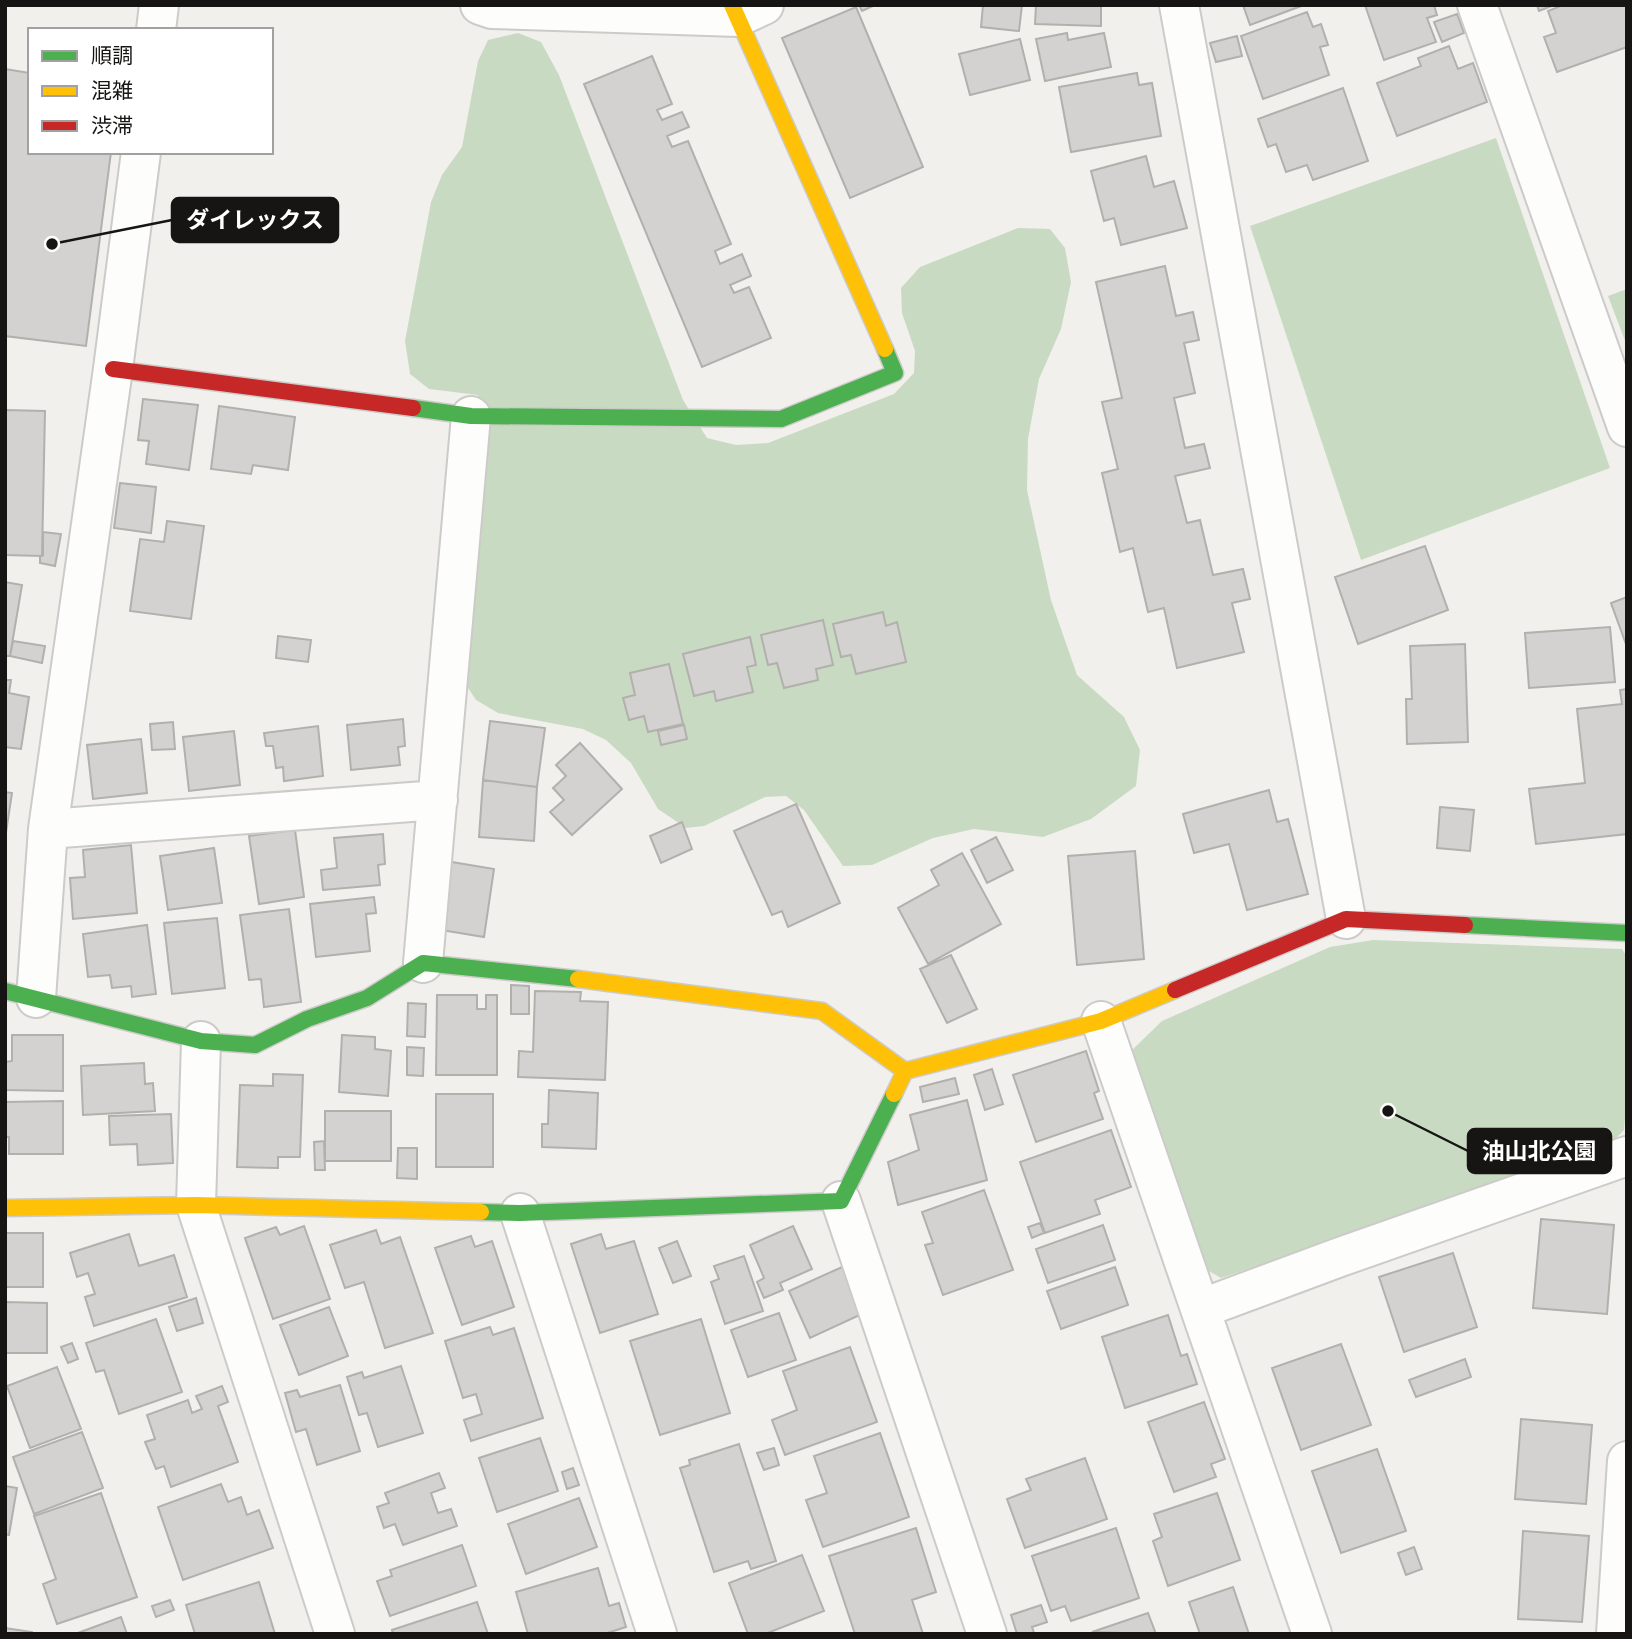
<svg xmlns="http://www.w3.org/2000/svg" width="1632" height="1639" font-family="'Titillium Web','Noto Sans JP',sans-serif">
  <style>
    .green { fill: #c8dbc2 }
    .building { fill: #d4d2d0; stroke: #b1b0ad; stroke-width: 2 }
    .lines { fill: none; stroke-linecap: round; stroke-linejoin: round }
    .street-casing { stroke: #cccbc9; stroke-width: 42 }
    .fast-casing { stroke: #cccbc9; stroke-width: 19 }
    .slow-casing { stroke: #cccbc9; stroke-width: 19 }
    .jam-casing { stroke: #cccbc9; stroke-width: 19 }
    .street { stroke: #fdfdfc; stroke-width: 38 }
    .fast { stroke: #4caf50; stroke-width: 16 }
    .slow { stroke: #ffc107; stroke-width: 16 }
    .jam { stroke: #c62828; stroke-width: 16 }
    .leader { fill: none; stroke: #161513; stroke-width: 2.5 }
    .callout-dot { fill: #161513; stroke: #fff; stroke-width: 2.5 }
    .callout { fill: #161513; stroke: #161513; stroke-width: 2.5 }
    .callout-label { font-size: 23px; text-anchor: middle; font-weight: bold; fill: #fff }
  </style>
  <rect width="100%" height="100%" fill="#f2f0ed"/>
  <path class="green" d="M518 33 541 42 559 75 683 400 707 438 736 445 768 443 894 394 914 373 915 351 902 313 901 288 920 267 1018 228 1050 229 1065 248 1071 282 1061 329 1039 379 1028 439 1027 490 1051 600 1077 675 1124 717 1140 750 1136 786 1091 819 1043 837 974 829 933 838 872 865 843 866 804 810 786 796 765 797 704 826 686 828 658 809 631 763 606 740 583 729 498 713 476 700 466 685 485 450 478 395 429 389 410 374 405 341 431 202 442 175 462 147 478 61 488 40Z
    M1496 138 1610 468 1361 560 1250 226Z
    M1627 289V346L1608 296Z
    M1373 940 1622 949 1627 957V1092L1624 1130 1604 1151 1221 1278 1200 1266 1131 1051 1162 1021 1330 947Z"/>
  <path class="building" d="M859 5H875L862 11Z
    M983 5H1022L1019 31 981 27Z
    M1036 5H1101V26L1035 24Z
    M1243 5H1304L1250 25Z
    M1365 5H1434L1437 15 1427 18 1436 42 1384 60Z
    M1537 5H1554L1539 11Z
    M1563 5H1627V47L1557 72 1544 37 1556 33 1548 11Z
    M856 7 923 167 850 198 782 38Z
    M1307 12 1313 27 1321 24 1328 45 1320 47 1329 75 1263 99 1241 36Z
    M1457 14 1464 33 1442 42 1434 22Z
    M1067 33 1068 40 1104 33 1111 67 1045 81 1036 39Z
    M1237 36 1242 56 1216 62 1210 43Z
    M1020 39 1030 80 970 95 959 54Z
    M1449 46 1458 69 1473 63 1487 102 1397 136 1377 83 1421 66 1418 58Z
    M652 56 672 104 657 110 662 120 682 112 689 127 667 136 672 147 688 141 731 244 715 251 720 264 742 254 751 276 730 285 734 293 749 287 771 338 702 367 584 84Z
    M5 69 30 73V152H111L86 346 5 336Z
    M1137 73 1139 85 1152 83 1161 136 1071 152 1059 87Z
    M1343 88 1368 161 1313 180 1307 165 1286 172 1276 144 1268 147 1258 119Z
    M1146 156 1154 187 1174 181 1187 228 1121 245 1114 218 1104 221 1091 171Z
    M1165 266 1176 316 1193 312 1199 340 1184 343 1195 393 1174 398 1185 448 1204 444 1210 468 1175 476 1187 523 1200 520 1213 575 1243 569 1250 599 1232 603 1244 652 1177 668 1164 608 1148 612 1133 548 1120 552 1102 473 1118 469 1102 402 1122 398 1096 282Z
    M143 399 198 405 189 470 146 464 149 441 138 440Z
    M219 406 295 417 288 470 253 465 251 474 211 469Z
    M5 410 45 411 42 556 5 555Z
    M120 483 156 487 151 533 114 528Z
    M167 521 204 526 191 619 130 611 140 539 164 542Z
    M43 532 61 534 55 566 40 563V556L43 555Z
    M1425 546 1448 610 1358 644 1335 577Z
    M5 582 22 585 10 656H5Z
    M1627 597V647L1611 603Z
    M883 612 886 626 897 622 906 662 856 674 851 655 841 657 833 624Z
    M823 620 833 665 816 669 818 680 784 688 777 663 768 665 761 635Z
    M1610 627 1615 682 1529 688 1525 633Z
    M278 636 311 640 308 662 276 658Z
    M750 637 756 665 747 667 753 692 716 701 714 691 694 696 683 654Z
    M13 641 45 646 42 663 10 656Z
    M1465 644 1468 742 1407 744 1406 699H1412L1410 646Z
    M669 664 683 724 648 732 644 716 629 720 623 698 635 695 630 673Z
    M5 680H11L9 693 29 697 21 749 5 747Z
    M1627 689V834L1536 844 1529 789 1585 783 1577 709 1622 704 1620 690Z
    M403 719 405 746 398 747 400 765 351 770 347 725Z
    M490 721 545 728 537 787 483 780Z
    M173 722 175 749 152 750 150 724Z
    M684 725 687 739 661 745 658 731Z
    M318 726 323 776 284 781 283 767 276 768 273 746H266L264 733Z
    M234 731 240 785 189 791 183 737Z
    M141 739 147 793 93 799 87 745Z
    M580 743 622 789 572 835 550 812 564 800 553 788 566 776 556 765Z
    M483 780 537 787 534 841 479 837Z
    M1269 790 1277 822 1288 819 1308 894 1247 910 1229 844 1194 853 1183 814Z
    M5 792 12 793 5 839Z
    M796 804 840 903 788 927 782 911 772 915 734 831Z
    M1440 807 1474 810 1470 851 1437 848Z
    M682 822 692 849 661 863 650 836Z
    M295 830 304 897 259 904 249 836Z
    M383 834 385 864 378 865 380 885 323 890 321 870 337 868 334 838Z
    M996 837 1013 870 987 883 971 850Z
    M131 845 137 913 73 919 70 878 85 877 83 850Z
    M214 848 222 903 168 910 160 856Z
    M1135 851 1144 959 1077 965 1068 856Z
    M962 853 1001 924 928 964 898 908 939 885 931 870Z
    M446 861 494 869 484 937 435 929Z
    M374 897 376 913 366 914 370 951 316 957 310 904Z
    M289 909 301 1002 264 1007 261 979 249 980 240 915Z
    M217 918 225 988 172 994 164 923Z
    M147 925 156 994 132 997 131 986 112 988 110 975 88 977 83 934Z
    M951 955 977 1009 947 1023 920 969Z
    M511 985 529 986V1014H511Z
    M535 991 581 992 580 1001 608 1002 605 1080 518 1077 519 1051 533 1052Z
    M437 995H477V1009H486V995H497V1075H436Z
    M408 1003 426 1004 425 1037 407 1036Z
    M12 1035H63V1091L5 1090V1062L12 1061Z
    M342 1035 375 1037V1049L391 1051 388 1096 339 1092Z
    M407 1047 424 1048 423 1076 407 1075Z
    M1086 1051 1099 1091 1094 1093 1103 1119 1036 1142 1013 1075Z
    M144 1063 145 1084 153 1083 155 1111 83 1115 81 1066Z
    M992 1069 1003 1104 985 1110 974 1075Z
    M273 1074 303 1075 300 1157H278V1168L237 1167 240 1085 273 1086Z
    M955 1078 959 1094 923 1102 920 1087Z
    M549 1090 598 1093 596 1149 542 1147V1124H548Z
    M436 1094H493V1167H436Z
    M967 1100 987 1180 898 1205 888 1162 919 1150 910 1115Z
    M63 1101V1154H9V1137H5V1102Z
    M325 1111H391V1161H325Z
    M171 1114 173 1163 138 1165 137 1144 110 1145 109 1116Z
    M1111 1130 1131 1187 1095 1200 1100 1214 1045 1233 1020 1162Z
    M324 1141 325 1170H315L314 1142Z
    M398 1148H417V1179L397 1178Z
    M984 1190 1013 1270 943 1295 925 1245 933 1243 922 1212Z
    M1541 1219 1614 1225 1607 1314 1533 1308Z
    M1040 1223 1044 1233 1032 1238 1028 1227Z
    M1103 1225 1115 1260 1048 1283 1036 1249Z
    M304 1226 330 1299 273 1319 245 1238 276 1227 280 1235Z
    M793 1226 812 1269 780 1283 783 1290 764 1298 757 1282 764 1278 750 1245Z
    M376 1230 381 1244 400 1237 433 1333 385 1348 364 1282 345 1288 330 1245Z
    M5 1233H43V1287H5Z
    M129 1234 139 1266 174 1255 187 1297 94 1326 85 1297 95 1294 88 1273 77 1277 70 1253Z
    M601 1234 606 1249 634 1241 658 1314 600 1333 571 1244Z
    M471 1236 475 1247 492 1241 514 1307 462 1325 435 1248Z
    M677 1241 691 1276 673 1283 659 1248Z
    M1453 1253 1477 1327 1404 1352 1379 1277Z
    M744 1256 763 1311 725 1324 711 1282 719 1279 714 1266Z
    M842 1267 864 1313 810 1338 789 1291Z
    M1115 1267 1128 1305 1061 1329 1047 1291Z
    M196 1298 203 1323 177 1331 169 1307Z
    M5 1302 47 1303V1353H5Z
    M329 1307 348 1356 299 1375 280 1325Z
    M779 1313 796 1360 748 1377 731 1330Z
    M1168 1315 1181 1356 1187 1354 1197 1384 1125 1408 1102 1337Z
    M156 1319 182 1392 119 1414 104 1370 96 1372 86 1343Z
    M701 1319 730 1413 660 1435 630 1341Z
    M490 1327 493 1335 514 1328 543 1418 471 1441 464 1420 482 1414 476 1394 463 1398 445 1341Z
    M72 1343 78 1359 68 1363 61 1347Z
    M1341 1344 1371 1425 1301 1450 1272 1368Z
    M850 1347 877 1422 785 1455 772 1420 797 1410 783 1371Z
    M1465 1359 1471 1377 1416 1397 1409 1380Z
    M401 1366 423 1433 378 1447 367 1413 359 1415 347 1377 362 1372 364 1378Z
    M57 1367 81 1429 30 1448 7 1386Z
    M340 1385 360 1451 317 1465 306 1429 296 1432 285 1393 297 1390 300 1397Z
    M222 1386 228 1402 218 1406 238 1462 171 1487 164 1466 156 1469 145 1442 155 1439 147 1415 188 1400 192 1413 202 1409 196 1396Z
    M1204 1402 1225 1459 1211 1464 1216 1477 1174 1492 1148 1422Z
    M1521 1419 1592 1425 1586 1504 1515 1499Z
    M82 1432 103 1488 34 1514 13 1457Z
    M880 1433 909 1517 823 1547 806 1500 827 1493 814 1456Z
    M540 1438 558 1491 497 1512 479 1458Z
    M739 1444 776 1561 751 1569 748 1561 714 1572 680 1468 690 1465 689 1460Z
    M774 1448 779 1465 764 1470 757 1453Z
    M1377 1449 1406 1531 1341 1553 1312 1471Z
    M1085 1458 1107 1519 1025 1548 1007 1499 1031 1490 1026 1479Z
    M573 1468 579 1485 567 1489 562 1472Z
    M439 1473 445 1488 431 1493 438 1513 451 1509 457 1526 403 1545 395 1524 384 1528 377 1507 389 1503 385 1493Z
    M221 1484 228 1502 241 1497 247 1515 259 1510 273 1548 183 1580 158 1507Z
    M5 1486 17 1488 9 1535 5 1534Z
    M101 1493 137 1597 57 1624 43 1584 56 1579 34 1516Z
    M1217 1493 1240 1560 1168 1586 1153 1541 1162 1537 1154 1514Z
    M579 1498 597 1547 526 1574 508 1524Z
    M916 1528 936 1592 912 1600 923 1634H855L829 1556Z
    M1116 1528 1139 1598 1071 1621 1065 1606 1051 1611 1032 1556Z
    M1523 1531 1589 1536 1582 1622 1518 1619Z
    M462 1545 476 1586 390 1616 377 1581 392 1576 390 1570Z
    M1414 1547 1422 1569 1406 1575 1398 1553Z
    M802 1555 824 1611 765 1634H748L729 1583Z
    M598 1568 609 1606 619 1603 626 1627 604 1634H528L516 1592Z
    M259 1582 275 1634H195L186 1605Z
    M1233 1587 1249 1634H1200L1189 1602Z
    M170 1600 174 1610 156 1617 152 1606Z
    M477 1602 488 1634H393L392 1630Z
    M1041 1605 1047 1622 1032 1627 1034 1633 1017 1634 1011 1615Z
    M1148 1613 1156 1634 1092 1632Z
    M121 1617 127 1634H75Z
    M5 1628 32 1632V1634H5Z"/>
  <g class="lines">
    <g class="street-casing">
      <path id="street" d="M480 5 492 9 738 17 764 5
        M1179 5 1346 919
        M1477 5 1627 427
        M156 30 159 5
        M48 829 438 800
        M423 963 471 416
        M36 998 48 829 113 369 141 152
        M1101 1021 1312 1634
        M201 1041 196 1205 335 1634
        M841 1201 987 1634
        M520 1213 657 1634
        M1200 1309 1340 1257 1627 1156
        M1616 1634 1627 1461"/>
    </g>
    <g class="fast-casing">
      <path id="fast" d="M413 408 471 416 781 419 895 373 885 349
        M1465 925 1627 933
        M5 991 201 1041 255 1045 307 1019 367 998 423 963 578 979
        M481 1212 520 1213 841 1201 894 1094"/>
    </g>
    <g class="slow-casing">
      <path id="slow" d="M732 5 885 349
        M578 979 822 1011 905 1071
        M894 1094 905 1071 1101 1021 1175 990
        M5 1208 196 1205 481 1212"/>
    </g>
    <g class="jam-casing">
      <path id="jam" d="M113 369 413 408
        M1175 990 1346 919 1465 925"/>
    </g>
    <use href="#street" class="street"/>
    <use href="#fast" class="fast"/>
    <use href="#slow" class="slow"/>
    <use href="#jam" class="jam"/>
  </g>
  <path class="leader" d="M52 244L172 220M1388 1111L1468 1151"/>
  <g class="callout-dot">
    <circle cx="52" cy="244" r="7"/>
    <circle cx="1388" cy="1111" r="7"/>
  </g>
  <g class="callout">
    <rect x="172" y="198" width="166" height="44" rx="7"/>
    <rect x="1468" y="1129" width="143" height="44" rx="7"/>
  </g>
  <g class="callout-label">
    <text x="255" y="228">ダイレックス</text>
    <text x="1539" y="1159">油山北公園</text>
  </g>
  <rect width="1632" height="1639" fill="none" stroke="#161513" stroke-width="14"/>
  <rect x="28" y="28" width="245" height="126" fill="#ffffff" stroke="#a2a1a1" stroke-width="2"/>
  <rect x="42" y="51" width="35" height="10" fill="#4caf50" stroke="#a2a1a1" stroke-width="2"/>
  <text x="91" y="63" font-size="21" fill="#161513">順調</text>
  <rect x="42" y="86" width="35" height="10" fill="#ffc107" stroke="#a2a1a1" stroke-width="2"/>
  <text x="91" y="98" font-size="21" fill="#161513">混雑</text>
  <rect x="42" y="121" width="35" height="10" fill="#c62828" stroke="#a2a1a1" stroke-width="2"/>
  <text x="91" y="133" font-size="21" fill="#161513">渋滞</text>
</svg>
